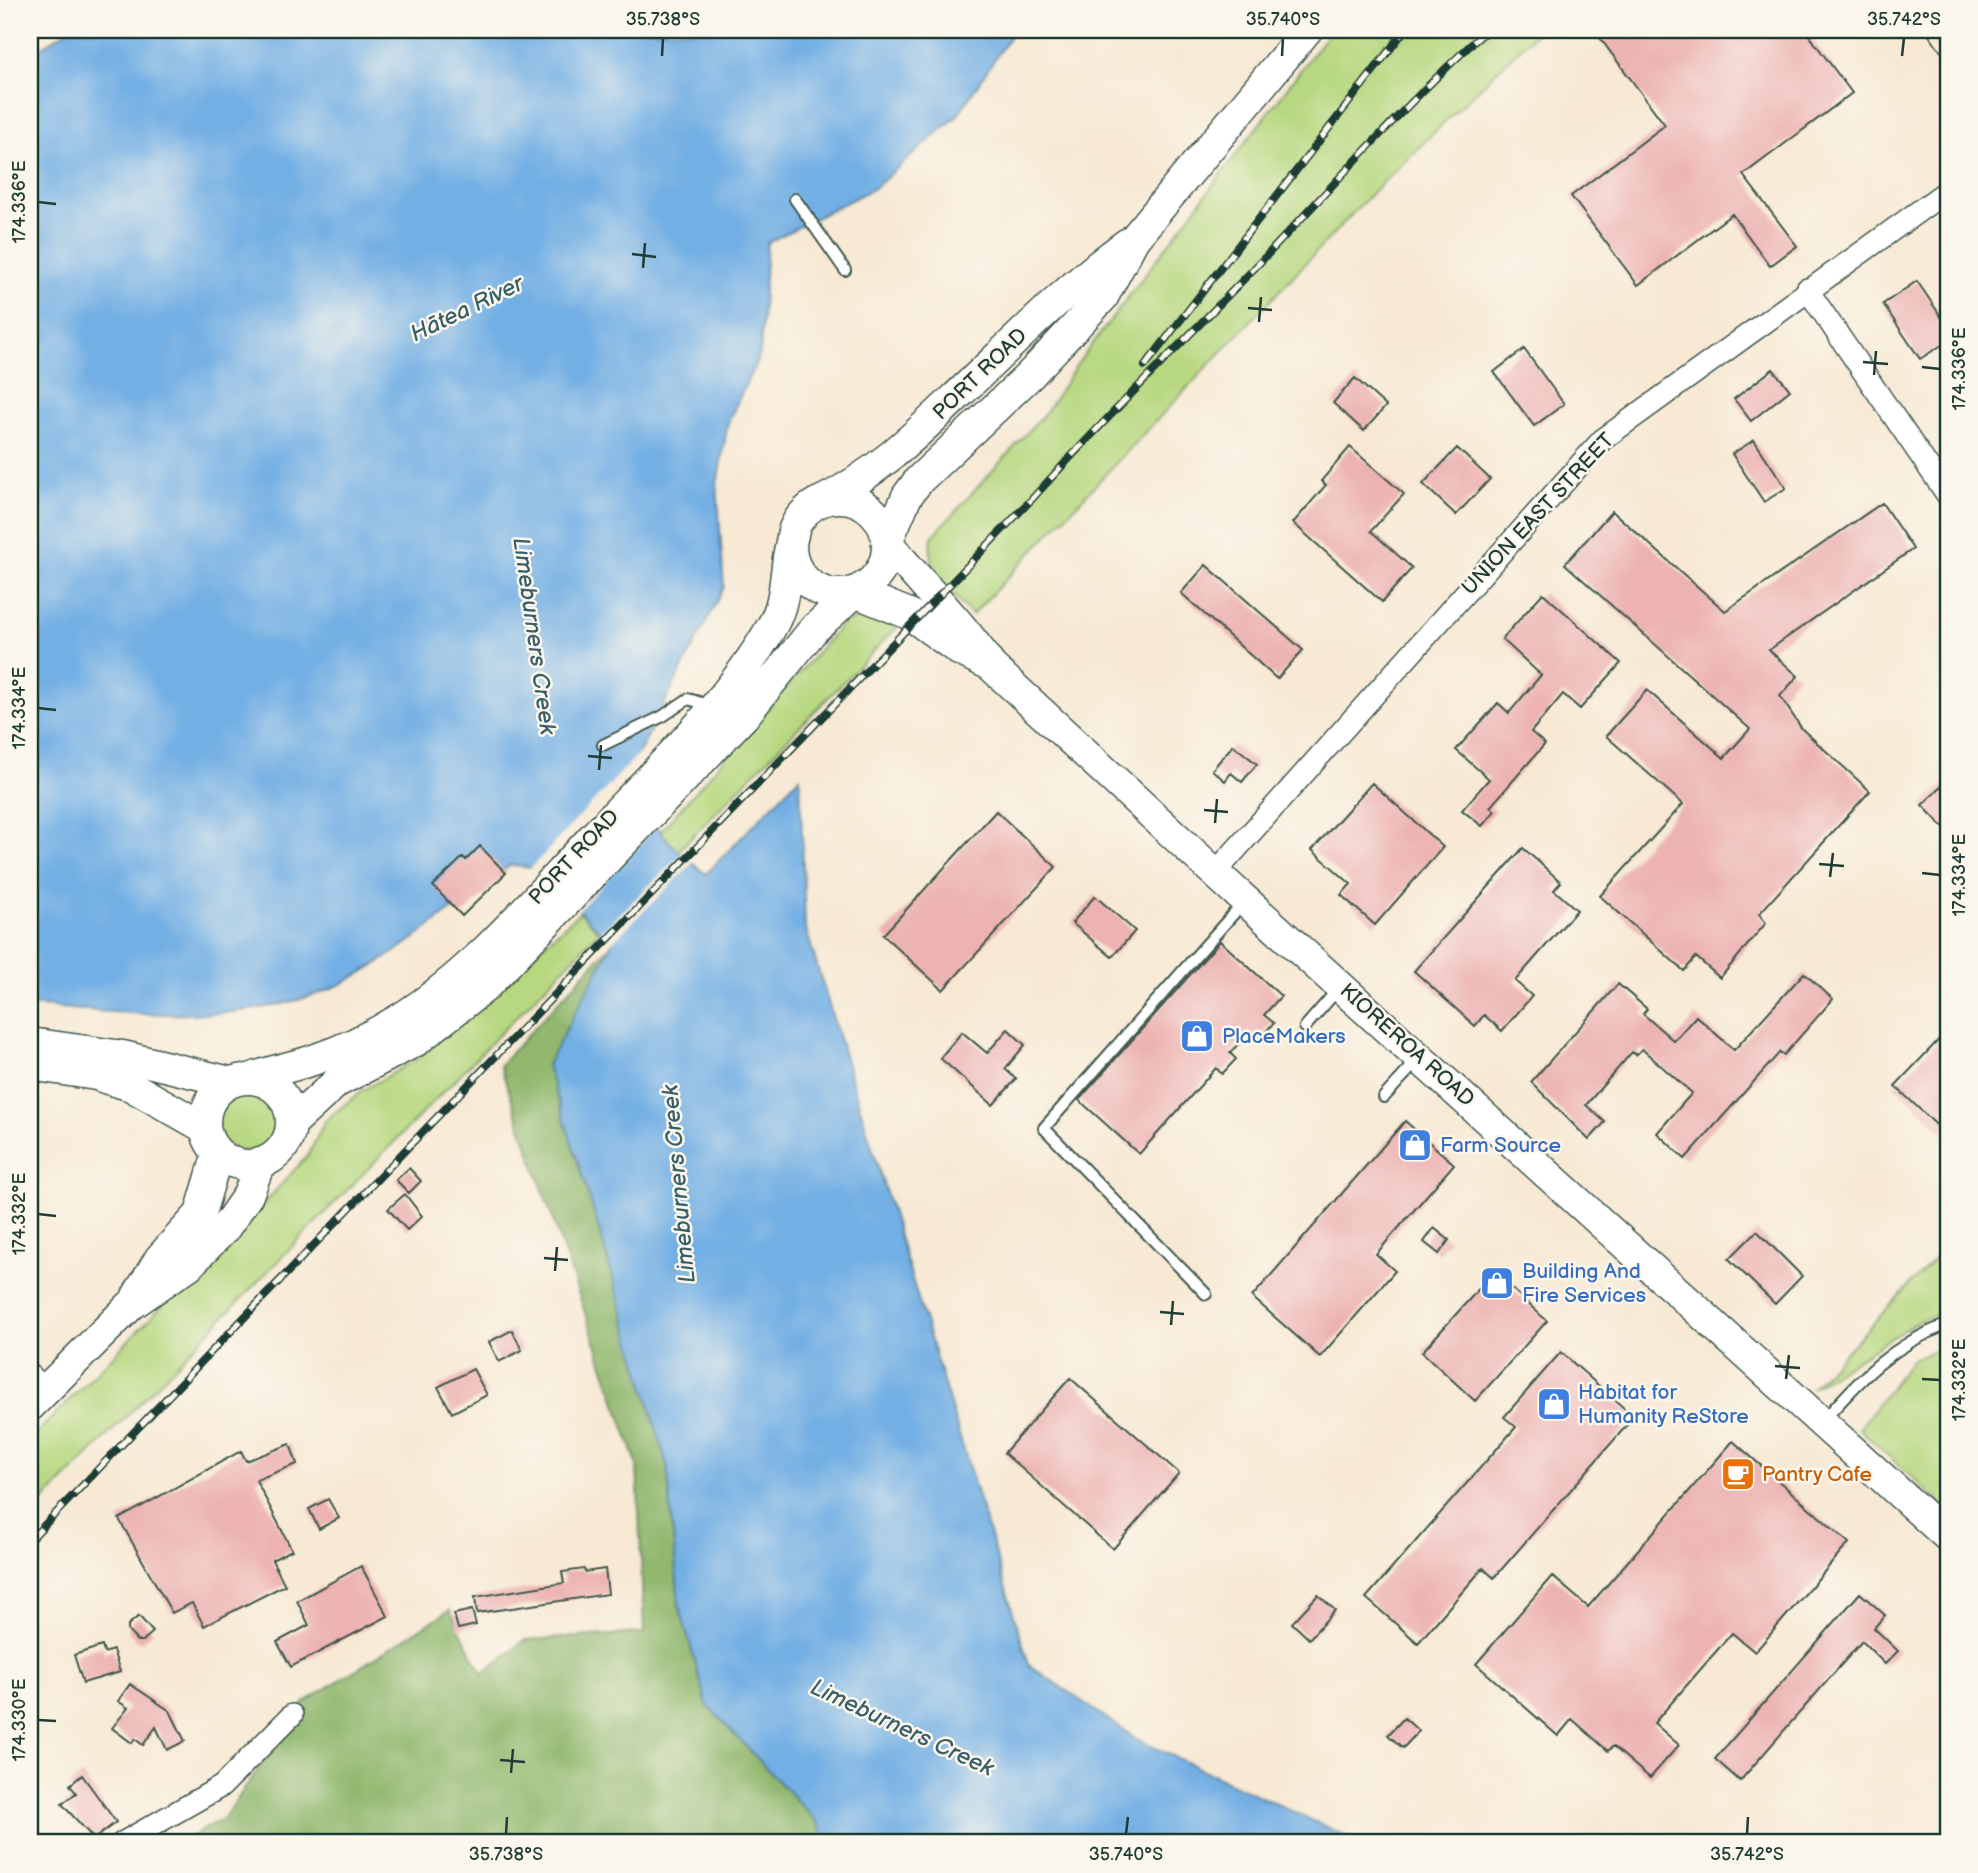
<svg xmlns="http://www.w3.org/2000/svg" width="1978" height="1873" font-family="'Balsamiq Sans',sans-serif">
  <style>
    .green { fill: #b7d880; stroke: #6b8a5a; stroke-width: 2 }
    .forest { fill: #91b86e; stroke: #587a51; stroke-width: 2 }
    .water { fill: #72afe4; stroke: #48768c; stroke-width: 2 }
    .pier { fill: #f7e9d4 }
    .building { fill: #ecb3b2 }
    .lines { fill: none; stroke-linecap: round; stroke-linejoin: round }
    .service-casing { stroke: #3f574c; stroke-width: 14 }
    .minor-casing { stroke: #3f574c; stroke-width: 24 }
    .secondary-casing { stroke: #3f574c; stroke-width: 33 }
    .service { stroke: #fff; stroke-width: 10 }
    .minor { stroke: #fff; stroke-width: 21 }
    .secondary { stroke: #fff; stroke-width: 30 }
    .rail-casing { stroke: #1f3d34; stroke-width: 8 }
    .rail { stroke: #fbf7ec; stroke-width: 5; stroke-dasharray: 16; stroke-linecap: butt }
    .ticks { fill: none; stroke: #1f3d34; stroke-width: 2.5 }
    .labels { text-anchor: middle; dominant-baseline: central; stroke-width: 5; stroke-linejoin: round; paint-order: stroke }
    .street-label { font-size: 21px; fill: #1f3d34; stroke: #fbf7ec }
    .shop-label { font-size: 21px; fill: #366cbe; stroke: #fbf7ec; text-anchor: start }
    .food-label { font-size: 21px; fill: #c56008; stroke: #fbf7ec; text-anchor: start }
    .water-label { font-size: 23px; font-style: italic; fill: #385f69; stroke: #fbf7ec }
    .neatline { fill: none; stroke: #1f3d34; stroke-width: 2.5 }
    .ticks-label { font-size: 18px; text-anchor: middle; fill: #1f3d34 }
  </style>
  <rect width="100%" height="100%" fill="#fbf7ec"/>
  <filter id="ink" filterUnits="userSpaceOnUse"><feTurbulence type="fractalNoise" baseFrequency=".0143" numOctaves="2"/><feDisplacementMap in="SourceGraphic" scale="14" xChannelSelector="R" yChannelSelector="G"/><feConvolveMatrix kernelMatrix="1 2 1 2 8 2 1 2 1" color-interpolation-filters="sRGB"/></filter>
  <filter id="wash" filterUnits="userSpaceOnUse"><feTurbulence type="fractalNoise" baseFrequency=".00686" numOctaves="4" result="noise"/><feDisplacementMap in="SourceGraphic" scale="28" xChannelSelector="R" yChannelSelector="G"/><feGaussianBlur stdDeviation="1.57" result="paint"/><feColorMatrix in="noise" values="0 0 0 0 0 0 0 0 0 0 0 0 0 0 0 0 0 1.4 0 .05"/><feComposite in="paint" operator="in"/></filter>
  <g filter="url(#wash)">
    <rect width="100%" height="100%" fill="#f7e9d4"/>
    <path class="green" d="M1331 30H1539L1373 192 972 615C948 589 924 575 932 537L1046 412 1078 363Z
      M880 612 906 618 677 852 659 833 843 623Z
      M580 912 599 932 30 1515V1440L269 1198 309 1154 325 1121 360 1092 417 1059Z
      M216 1121a30 30 0 1 1 60 0a30 30 0 1 1-60 0Z
      M1948 1245V1310L1915 1323 1811 1388Z
      M1948 1346V1510L1859 1429 1912 1359Z"/>
    <path class="forest" d="M612 944 547 1065 593 1209 667 1465 679 1605 707 1705 818 1823 828 1843H179L224 1818 305 1702 450 1610 482 1674 525 1640 644 1633 637 1464 500 1065Z"/>
    <path class="water" d="M68 30H1014L957 116 876 187 767 243 760 354 728 422 717 484 724 587 626 778C652 821 665 844 706 874L800 777 805 926 1029 1665 1138 1740 1361 1843H828L818 1823 707 1705 679 1605 667 1465 593 1209 547 1065 612 944 538 869 511 865C458 903 389 964 330 989 241 1026 124 1014 30 1005V55Z"/>
    <path class="pier" d="M647 745 630 778 658 825 576 913 536 873 528 871Z
      M683 853 695 861 607 947 598 935Z"/>
    <g id="blocks">
      <path class="building" d="M1594 30H1805L1852 93 1743 175 1797 246 1770 266 1732 214 1638 285 1571 196 1665 125Z
        M1925 30H1948V61Z
        M1917 281 1948 327V341L1920 359 1883 304Z
        M1524 349 1564 404 1534 426 1494 372Z
        M1773 369 1790 390 1751 421 1734 399Z
        M1355 378 1386 406 1364 431 1333 403Z
        M1754 440 1786 488 1764 502 1732 454Z
        M1350 447 1404 494 1371 531 1412 568 1382 602 1293 523 1326 485 1321 481Z
        M1457 448 1490 479 1456 515 1423 484Z
        M1882 503 1913 549 1769 650 1798 676 1780 696 1802 729 1870 791 1759 914 1766 923 1720 978 1696 957 1684 971 1600 896 1683 804 1606 736 1647 690 1724 758 1750 729 1565 564 1612 511 1725 611Z
        M1206 565 1303 650 1277 679 1181 593Z
        M1543 593 1621 663 1580 709 1563 694 1531 732 1545 744 1490 807 1495 811 1482 826 1462 810 1489 779 1456 750 1498 703 1509 713 1541 675 1502 639Z
        M1233 745 1257 764 1242 782 1231 773 1225 781 1212 770Z
        M1948 780V832L1922 805Z
        M1372 783 1443 847 1375 925 1341 895 1351 884 1312 850Z
        M996 811 1056 867 943 990 883 935Z
        M480 846 506 873 462 916 433 886 463 857 466 860Z
        M1523 848 1561 882 1554 890 1577 910 1515 981 1532 996 1502 1031 1484 1015 1475 1026 1414 971Z
        M1095 896 1135 931 1112 957 1072 923Z
        M1220 941 1281 996 1264 1015 1274 1023 1258 1040 1249 1032 1230 1053 1236 1059 1222 1074 1216 1068 1139 1154 1079 1100Z
        M1804 973 1833 999 1784 1055 1780 1052 1685 1159 1657 1133 1692 1093 1642 1049 1636 1055 1632 1052 1586 1105 1605 1122 1589 1140 1531 1082 1618 984 1647 1009 1643 1014 1674 1041 1696 1016 1734 1050Z
        M1008 1029 1025 1045 1005 1069 1016 1079 993 1105 940 1058 962 1032 987 1053Z
        M1948 1030V1136L1895 1086Z
        M1405 1121 1454 1164 1376 1254 1395 1271 1320 1357 1252 1297Z
        M409 1168 421 1181 409 1193 396 1180Z
        M405 1194 422 1216 407 1230 388 1209Z
        M1434 1228 1449 1240 1439 1254 1424 1242Z
        M1757 1231 1802 1276 1775 1304 1729 1259Z
        M1494 1272 1547 1321 1475 1401 1422 1352Z
        M512 1330 522 1350 499 1362 489 1342Z
        M1561 1352 1634 1417 1494 1578 1483 1568 1418 1643 1366 1598 1516 1427 1504 1417Z
        M473 1369 487 1395 452 1413 438 1387Z
        M1070 1378 1179 1473 1113 1549 1004 1453Z
        M1733 1441 1849 1543 1755 1652 1732 1633 1654 1723 1679 1745 1650 1778 1613 1746 1608 1751 1572 1719 1558 1736 1476 1664 1552 1576 1588 1607Z
        M290 1444 297 1464 256 1480 292 1550 272 1560 285 1585 204 1626 192 1603 172 1613 119 1519 241 1451 246 1461Z
        M328 1499 339 1518 319 1529 309 1509Z
        M361 1566 388 1616 291 1667 277 1642 309 1625 297 1601Z
        M584 1569 585 1572 605 1569 608 1594 477 1613 475 1597 564 1583 562 1572Z
        M1860 1593 1885 1615 1874 1628 1898 1651 1885 1664 1862 1641 1740 1781 1715 1759Z
        M1318 1595 1335 1610 1309 1639 1292 1623Z
        M472 1610 476 1625 458 1629 454 1614Z
        M139 1616 153 1632 143 1641H137L128 1631V1625Z
        M102 1646 104 1653 113 1650 120 1672 83 1683 74 1655Z
        M130 1684 170 1711 185 1741 167 1750 156 1727 143 1745 135 1739 132 1743 112 1728 128 1708 118 1701Z
        M1404 1718 1419 1731 1403 1748 1388 1735Z
        M82 1775 116 1822 94 1839 62 1804 76 1793 70 1785Z"/>
    </g>
  </g>
  <g filter="url(#ink)">
    <use href="#blocks" fill-opacity="0" stroke="#3f574c" stroke-width="2"/>
    <g class="lines">
      <g class="service-casing">
        <path id="service" d="M795 199 845 270
          M603 745 663 716 688 699 712 706
          M1305 1027 1339 988
          M1384 1097 1419 1059
          M1206 1294 1044 1128 1243 903
          M30 1368 47 1384
          M1823 1421C1862 1377 1892 1345 1948 1324"/>
      </g>
      <g class="minor-casing">
        <path id="minor" d="M1807 289 1948 496
          M1215 873 1602 440 1948 190
          M122 1843 222 1786 292 1715"/>
      </g>
      <g class="secondary-casing">
        <path id="secondary" d="M1307 30 1134 239 1103 297 1030 375 919 480 907 496 887 542C921 585 961 621 991 666L1215 873 1948 1537
          M791 546a48 48 0 1 1 96 0a48 48 0 1 1-96 0Z
          M820 502C874 476 917 434 960 393 1015 341 1067 287 1128 243
          M30 1043 123 1056 230 1082
          M30 1065 96 1075 131 1086 205 1128
          M250 1079C271 1070 294 1067 316 1059 346 1049 375 1034 401 1018 476 971 534 899 594 836 655 771 727 705 772 626 789 597 783 565 793 535
          M205 1122a43 43 0 1 1 86 0a43 43 0 1 1-86 0Z
          M291 1124 337 1082 416 1041 484 988 744 716 814 629 855 592 909 614 959 650 988 664
          M137 1296 160 1258 200 1214 218 1153
          M30 1406 131 1305 189 1265 225 1228 248 1195 260 1163"/>
      </g>
      <use href="#service" class="service"/>
      <use href="#minor" class="minor"/>
      <use href="#secondary" class="secondary"/>
      <g class="rail-casing">
        <path id="rail" d="M1145 366 1405 30
          M30 1540 1032 499C1108 414 1190 336 1268 254 1340 178 1409 100 1487 30"/>
      </g>
      <use href="#rail" class="rail"/>
    </g>
  </g>
  <path class="ticks" d="M662 56 663 38M1282 56 1283 38M1902 56 1904 38M38 202 56 204M632 254 656 257M643 268 645 243M1248 308 1272 310M1259 322 1261 297M1863 362 1888 364M1922 367 1940 369M1874 375 1876 351M38 708 56 710M588 756 612 758M599 770 601 745M1204 810 1228 812M1215 823 1217 799M1819 864 1844 866M1922 873 1940 875M1830 877 1833 853M38 1214 56 1216M544 1258 568 1260M555 1271 557 1247M1160 1312 1184 1314M1171 1325 1173 1301M1775 1366 1800 1368M1786 1379 1789 1355M1922 1379 1940 1380M38 1720 56 1721M500 1760 525 1762M511 1773 513 1749M506 1834 507 1817M1126 1834 1128 1817M1747 1834 1748 1817"/>
  <defs>
    <g id="shop-square" transform="scale(1.75)"><rect x="-9" y="-9" width="18" height="18" rx="4" fill="#3f7fe0" stroke="#fbf7ec"/><path d="M-5-2.5h2.3a2.7 3.5 0 0 1 5.4 0H5L5.5 6h-11ZM-1.5-2.5h3a1.5 2.3 0 0 0-3 0Z" fill="#fff"/></g>
    <g id="cafe-square" transform="scale(1.75)"><rect x="-9" y="-9" width="18" height="18" rx="4" fill="#e8710a" stroke="#fbf7ec"/><path d="M-5.5-4.5H6V0H3Q3 3.5 0 3.5H-2.5Q-5.5 3.5-5.5 0ZM3-3.2v2h1.7v-2ZM-6 4.5H4V6H-6Z" fill="#fff"/></g>
  </defs>
  <g fill-rule="evenodd">
    <use href="#shop-square" x="1197" y="1036"/>
    <use href="#shop-square" x="1415" y="1145"/>
    <use href="#shop-square" x="1497" y="1283"/>
    <use href="#shop-square" x="1554" y="1404"/>
    <use href="#cafe-square" x="1738" y="1474"/>
  </g>
  <g class="labels">
    <g class="street-label">
      <text transform="translate(980 374) rotate(-44)">PORT ROAD</text>
      <text transform="translate(1538 514) rotate(-47)">UNION EAST STREET</text>
      <text transform="translate(574 857) rotate(-47)">PORT ROAD</text>
      <text transform="translate(1407 1045) rotate(42)">KIOREROA ROAD</text>
    </g>
    <g class="shop-label">
      <text x="1222" y="1036">PlaceMakers</text>
      <text x="1440" y="1145">Farm Source</text>
      <text x="1522" y="1271">Building And<tspan x="1522" dy="24">Fire Services</tspan></text>
      <text x="1578" y="1392">Habitat for<tspan x="1578" dy="24">Humanity ReStore</tspan></text>
    </g>
    <g class="food-label">
      <text x="1762" y="1474">Pantry Cafe</text>
    </g>
    <g class="water-label">
      <text transform="translate(467 309) rotate(-26)">Hātea River</text>
      <text transform="translate(534 636) rotate(82)">Limeburners Creek</text>
      <text transform="translate(679 1184) rotate(-95)">Limeburners Creek</text>
      <text transform="translate(902 1728) rotate(25)">Limeburners Creek</text>
    </g>
  </g>
  <rect width="1978" height="1873" fill="none" stroke="#fbf7ec" stroke-width="77"/>
  <rect x="38" y="38" width="1902" height="1796" class="neatline"/>
  <g class="ticks-label">
    <text x="663" y="25">35.738°S</text>
    <text x="1283" y="25">35.740°S</text>
    <text x="1904" y="25">35.742°S</text>
    <text transform="translate(19 202) rotate(-90)" y="6">174.336°E</text>
    <text transform="translate(1959 369) rotate(-90)" y="6">174.336°E</text>
    <text transform="translate(19 708) rotate(-90)" y="6">174.334°E</text>
    <text transform="translate(1959 875) rotate(-90)" y="6">174.334°E</text>
    <text transform="translate(19 1214) rotate(-90)" y="6">174.332°E</text>
    <text transform="translate(1959 1380) rotate(-90)" y="6">174.332°E</text>
    <text transform="translate(19 1720) rotate(-90)" y="6">174.330°E</text>
    <text x="506" y="1860">35.738°S</text>
    <text x="1126" y="1860">35.740°S</text>
    <text x="1747" y="1860">35.742°S</text>
  </g>
</svg>
